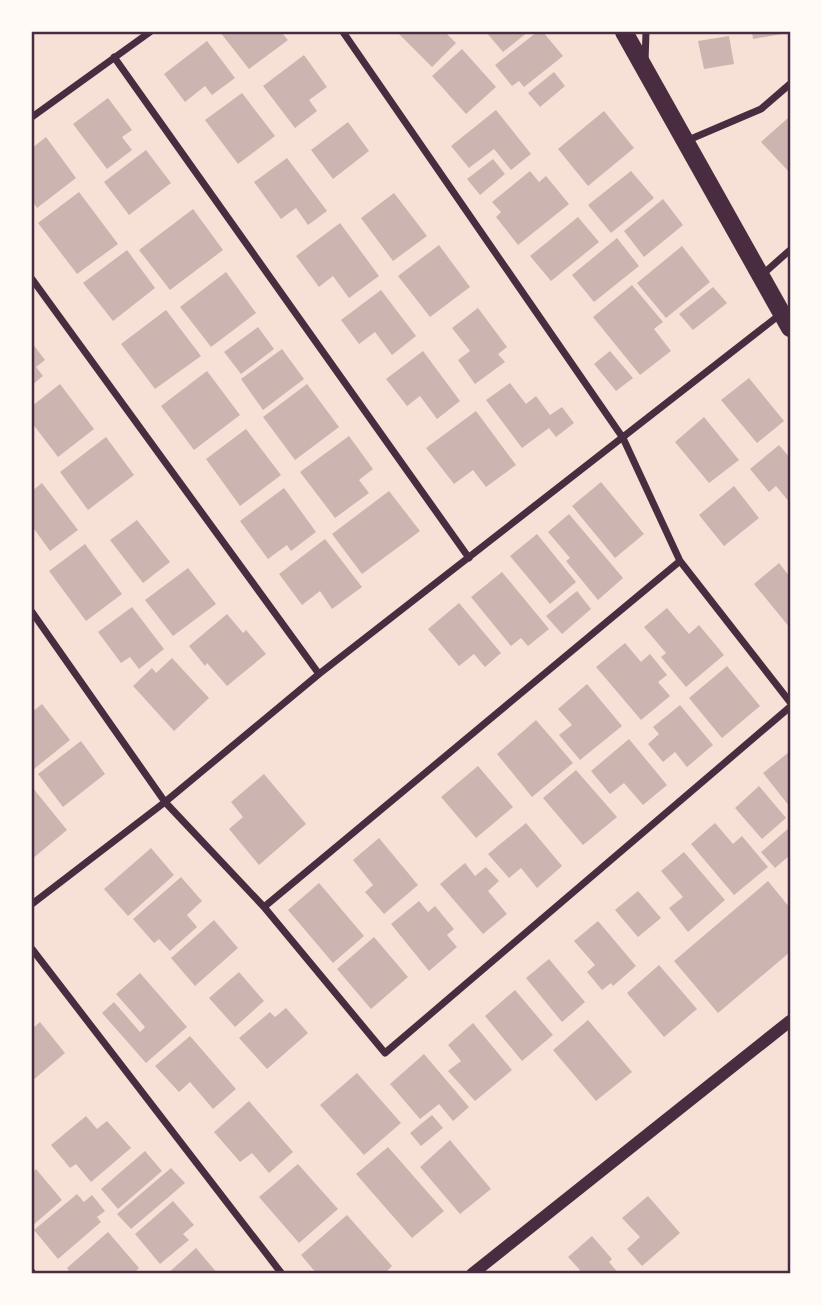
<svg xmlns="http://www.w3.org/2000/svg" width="822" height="1305" font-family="Lato,sans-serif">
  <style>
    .building { fill: #ccb4b1 }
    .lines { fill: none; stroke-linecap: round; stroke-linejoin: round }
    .minor { stroke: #4a2c40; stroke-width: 7 }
    .tertiary { stroke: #4a2c40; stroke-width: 12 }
    .primary { stroke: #4a2c40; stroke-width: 18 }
    .neatline { fill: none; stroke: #4a2c40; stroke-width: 2.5 }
  </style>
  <rect width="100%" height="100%" fill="#f7e1d7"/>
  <path class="building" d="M220 32H281L288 40 249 69Z
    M397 32H445L456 43 432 67Z
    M486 32H528L503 52Z
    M537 32H543L563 56 524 87 519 81 512 86 495 65Z
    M752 32H788V33L753 39Z
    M729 36 734 64 704 69 698 41Z
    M207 41 235 78 212 95 205 86 185 102 164 74Z
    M462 49 496 87 466 114 432 76Z
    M304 55 327 87 309 100 317 111 295 128 263 86Z
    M554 72 565 86 540 107 528 93Z
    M242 93 275 136 238 164 205 120Z
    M108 98 132 130 122 137 132 150 107 169 73 124Z
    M496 110 531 154 511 170 494 149 469 168 451 146Z
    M604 111 634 148 588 186 558 149Z
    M788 118 790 120V173L761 142Z
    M348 122 369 151 333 179 311 150Z
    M46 137 76 178 37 208 32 201V148Z
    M146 150 171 183 129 215 104 182Z
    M287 158 327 211 308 225 296 208 281 219 254 182Z
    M493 159 505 174 480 195 467 179Z
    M530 171 539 182 546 176 569 204 518 245 496 217 501 212 492 202Z
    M631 171 654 198 611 233 588 205Z
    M79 192 118 244 77 274 38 223Z
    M394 193 427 236 393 261 361 218Z
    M663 199 683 225 644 257 624 231Z
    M193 209 223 250 170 290 139 250Z
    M578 217 599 242 551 281 530 256Z
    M340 223 379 276 349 298 333 276 319 287 296 256Z
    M617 238 639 266 594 302 572 275Z
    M439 245 470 287 430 317 398 276Z
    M682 246 710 282 666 318 637 283Z
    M127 250 155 288 113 321 83 283Z
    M226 272 256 313 211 347 180 307Z
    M632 285 663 322 654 329 671 351 640 375 593 317Z
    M713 287 727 303 693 330 679 314Z
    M381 290 416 336 392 355 375 332 359 344 341 320Z
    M478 308 507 347 498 354 505 362 475 384 458 360 470 351 452 328Z
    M166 310 201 356 155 389 121 344Z
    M258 327 274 349 241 374 224 352Z
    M32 343 45 360 36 367 43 376 32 385Z
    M282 349 304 379 263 410 241 379Z
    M423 351 460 401 437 419 420 396 407 406 386 379Z
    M610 351 633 378 616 391 594 364Z
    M207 371 240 415 194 450 161 406Z
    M749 378 784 421 757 443 721 400Z
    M510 383 526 404 536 396 550 415 562 407 574 423 556 437 549 428 522 448 486 400Z
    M60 384 94 429 58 457 32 423V406Z
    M307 384 339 427 295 460 263 417Z
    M476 411 516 465 486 487 473 470 454 484 426 448Z
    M704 417 739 460 709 483 675 442Z
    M246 429 281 475 240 506 206 459Z
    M349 436 373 469 359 480 369 493 335 518 300 472Z
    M106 437 134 475 88 510 60 472Z
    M779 445 790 458V503L776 486 769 492 750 469Z
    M601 482 644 534 615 558 572 506Z
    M42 483 78 530 50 551 32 526V491Z
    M734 486 759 518 724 546 699 515Z
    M284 488 316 532 291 551 287 545 268 559 240 521Z
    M389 491 420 531 362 574 332 534Z
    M569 514 623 578 598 600 566 561 570 558 548 532Z
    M137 520 170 562 143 583 110 540Z
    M537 534 576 582 550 604 510 556Z
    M325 539 362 587 332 609 320 591 302 605 279 574Z
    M85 544 122 594 86 621 49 571Z
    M779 563 790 577V628L754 584Z
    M188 568 216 604 173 636 145 600Z
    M502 572 549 629 528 646 521 638 511 646 471 597Z
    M577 591 591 609 562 634 546 616Z
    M459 603 501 653 485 667 474 654 459 666 428 629Z
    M132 607 164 649 139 669 130 657 121 663 98 632Z
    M667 608 689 634 699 625 724 655 686 687 661 657 666 653 644 627Z
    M227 614 243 633 246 630 266 654 227 686 207 663 205 666 189 646Z
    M625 643 641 662 650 654 667 675 658 682 670 696 641 720 596 667Z
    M172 658 209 698 174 731 133 686 152 668 156 673Z
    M727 666 760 706 722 738 689 698Z
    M587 684 622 726 580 760 559 735 572 725 558 709Z
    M42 704 70 740 34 769 32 766V712Z
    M680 705 713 745 687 767 675 752 663 762 648 744 659 734 653 727Z
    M536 720 573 763 532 797 497 754Z
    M629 739 667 785 643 805 624 783 610 794 591 771Z
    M81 741 105 774 63 807 38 774Z
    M789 752 790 754V807L763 773Z
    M478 766 513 807 476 838 441 797Z
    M576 770 617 817 583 845 543 798Z
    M264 774 306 824 259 865 229 829 243 817 231 802Z
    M759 786 786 818 762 839 735 808Z
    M32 787 67 830 32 859Z
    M526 823 562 866 537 888 521 868 509 878 488 854Z
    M715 823 733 844 742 836 768 867 734 895 691 844Z
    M790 827V855L775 868 761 852Z
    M379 838 418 885 384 914 365 892 373 885 353 860Z
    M151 848 174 875 128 916 104 889Z
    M684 852 725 900 688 932 669 908 683 897 661 871Z
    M465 863 475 876 486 867 499 881 488 891 507 914 483 934 440 884Z
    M181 877 202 901 187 915 197 927 170 951 159 939 154 943 133 919Z
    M768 881 790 908V952L718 1013 674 961Z
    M319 883 364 936 333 963 288 910Z
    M638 891 661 918 638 937 615 910Z
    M419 901 428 912 435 906 454 929 447 935 457 947 429 971 391 924Z
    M214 920 238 948 195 986 171 958Z
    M598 921 636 966 613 986 611 983 602 990 587 972 595 965 574 941Z
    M374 937 408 977 371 1009 337 969Z
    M549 959 585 1002 562 1022 526 978Z
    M659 965 697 1009 664 1037 627 993Z
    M239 972 264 1001 235 1027 209 998Z
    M140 973 187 1027 146 1063 102 1013 114 1002 140 1032 145 1027 116 994Z
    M515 990 553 1035 522 1061 485 1016Z
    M286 1008 308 1033 267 1069 239 1038 270 1012 275 1017Z
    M588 1020 632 1072 596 1101 553 1050Z
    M40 1022 65 1053 32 1081V1029Z
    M473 1023 512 1070 475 1101 448 1071 461 1061 448 1045Z
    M190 1036 236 1089 213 1109 190 1082 179 1092 155 1066Z
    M424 1054 469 1107 453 1121 439 1104 420 1119 390 1084Z
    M357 1073 401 1123 364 1155 320 1105Z
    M249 1101 293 1152 269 1173 252 1153 240 1162 214 1132Z
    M432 1115 443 1128 421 1146 410 1133Z
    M86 1116 97 1129 107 1121 131 1148 91 1182 76 1164 70 1168 51 1145Z
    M450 1140 491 1189 460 1214 420 1167Z
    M388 1147 444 1211 412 1238 356 1174Z
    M145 1151 162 1171 118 1209 101 1189Z
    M298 1164 338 1209 299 1243 259 1197Z
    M171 1168 185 1183 131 1229 117 1214Z
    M36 1169 62 1200 32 1226V1173Z
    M77 1194 84 1202 92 1195 105 1211 97 1217 101 1222 58 1259 34 1230Z
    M648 1196 680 1233 642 1266 627 1249 640 1237 622 1218Z
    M173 1201 194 1225 183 1234 189 1240 160 1264 135 1234Z
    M347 1215 392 1266 384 1274H317L301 1255Z
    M108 1232 139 1268 133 1274H71L67 1268Z
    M592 1236 612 1259 609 1262 619 1274H575L580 1270 568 1257Z
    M196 1248 218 1274H167Z"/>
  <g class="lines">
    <path class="minor" d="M343 32 623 438 680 561 790 702
      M114 57 469 558
      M645 62 646 32
      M32 117 150 32
      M686 141 761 109 790 84
      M762 275 790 250
      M32 279 319 674
      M32 612 165 802 264 907 385 1053 790 707
      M32 904 165 802 319 674 782 313
      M264 907 680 561
      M32 949 282 1274
      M32 1272 33 1274"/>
    <path class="tertiary" d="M472 1274 790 1021"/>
    <path class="primary" d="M624 32 790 328"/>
  </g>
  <rect width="822" height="1305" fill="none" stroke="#fffaf5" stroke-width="66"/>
  <rect x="33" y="33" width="756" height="1239" class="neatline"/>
</svg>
